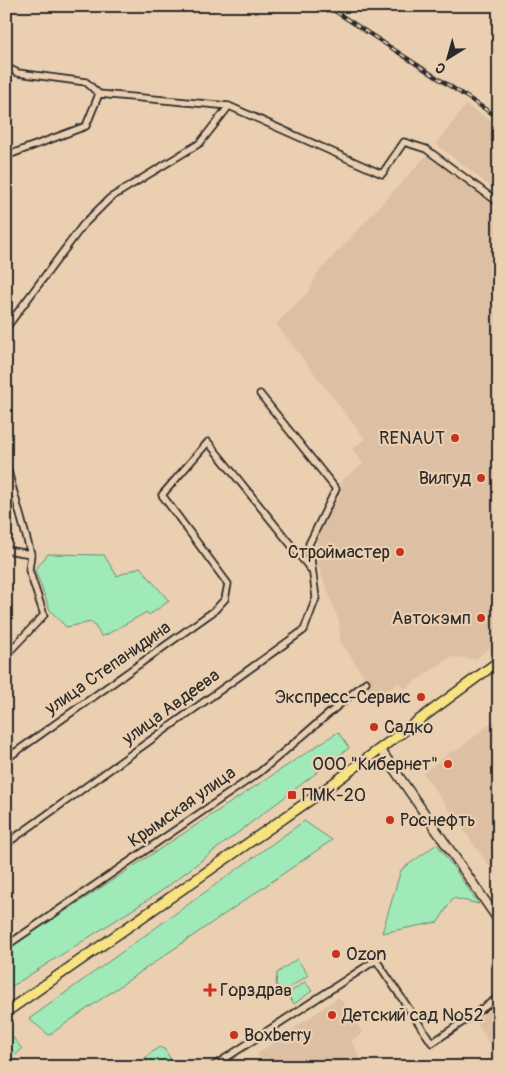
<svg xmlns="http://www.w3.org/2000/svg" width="505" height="1073" font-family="Pangolin,sans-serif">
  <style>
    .built { fill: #ddc0a4 }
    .green { fill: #a0eab9; stroke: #668a72 }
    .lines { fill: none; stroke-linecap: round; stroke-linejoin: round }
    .minor-casing { stroke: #2b2b2b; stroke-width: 9 }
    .tertiary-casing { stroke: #2b2b2b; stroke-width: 11 }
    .primary-casing { stroke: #2b2b2b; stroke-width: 12 }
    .minor { stroke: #eacfb1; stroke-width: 5.5 }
    .tertiary { stroke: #eacfb1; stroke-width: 8 }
    .primary { stroke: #f8e281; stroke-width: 9 }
    .rail-casing { stroke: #2b2b2b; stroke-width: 4 }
    .rail { stroke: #eacfb1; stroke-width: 2; stroke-dasharray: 5.5; stroke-linecap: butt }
    .poi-dot { fill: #c8321e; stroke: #eacfb1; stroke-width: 2 }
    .labels { text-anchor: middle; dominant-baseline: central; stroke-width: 4.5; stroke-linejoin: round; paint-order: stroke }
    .poi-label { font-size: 18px; fill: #2b2b2b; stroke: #eacfb1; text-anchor: start }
    .street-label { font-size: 18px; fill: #2b2b2b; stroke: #eacfb1 }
  </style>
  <rect width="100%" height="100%" fill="#eacfb1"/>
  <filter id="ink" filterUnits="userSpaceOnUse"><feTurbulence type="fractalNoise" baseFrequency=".02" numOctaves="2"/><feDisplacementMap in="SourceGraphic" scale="10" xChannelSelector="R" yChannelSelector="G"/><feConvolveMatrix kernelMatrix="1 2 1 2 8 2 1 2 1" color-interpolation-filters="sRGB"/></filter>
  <g filter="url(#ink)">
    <path class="built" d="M466 105 499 126V193L436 144Z
      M427 155 499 207V641L475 659 451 657 404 689 399 683 372 701 364 689 368 682 340 641 339 622 314 555 322 525 342 491 341 481 363 464 352 449 365 439 276 324 309 291 317 274Z
      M499 717V880L423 773 453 750 455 752Z
      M339 997 363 1033 351 1041 361 1059 349 1067H261L259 1064 263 1061 257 1054Z
      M499 1004V1043L492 1047 475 1020Z"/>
    <path class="green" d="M48 554 104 555 117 576 140 567 169 601 149 615 147 612 102 637 92 622 66 627 50 610 35 570Z
      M338 732 349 748 160 892 6 990V950Z
      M304 821 332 840 49 1035 29 1019Z
      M437 844 479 904 453 898 438 922 382 933 401 870Z
      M297 959 308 975 282 993 276 984 277 973Z
      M305 982 312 991 294 1004 287 994Z
      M10 1034 22 1049 6 1063V1037Z
      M159 1047 164 1049 176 1067H150L145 1058Z"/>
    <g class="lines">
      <g class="minor-casing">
        <path id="minor" d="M6 67 18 73 86 82 99 94 229 106 382 174 404 142 426 149 499 203
          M6 156 86 126 99 94
          M6 328 83 225 110 198 200 143 229 106
          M6 464 31 554 29 570 44 615 6 655
          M6 550 31 554
          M6 759 214 611 225 599 228 584 162 495 208 442 312 571
          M6 844 304 630 316 598 309 544 336 489 260 394
          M6 946 260 772 366 682
          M212 1067 376 960 432 1043 499 997"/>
      </g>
      <g class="tertiary-casing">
        <path id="tertiary" d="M380 749 499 921"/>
      </g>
      <g class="primary-casing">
        <path id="primary" d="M6 1012 320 793 499 661"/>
      </g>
      <use href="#minor" class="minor"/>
      <use href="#tertiary" class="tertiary"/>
      <use href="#primary" class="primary"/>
      <g class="rail-casing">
        <path id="rail" d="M327 6 499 118"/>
      </g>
      <use href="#rail" class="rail"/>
    </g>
  </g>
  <g class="poi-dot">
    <circle cx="455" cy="438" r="5"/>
    <circle cx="481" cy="478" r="5"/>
    <circle cx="400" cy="552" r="5"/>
    <circle cx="481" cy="618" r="5"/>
    <circle cx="421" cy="697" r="5"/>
    <circle cx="374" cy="727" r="5"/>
    <circle cx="448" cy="764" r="5"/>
    <rect x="287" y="790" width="10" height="10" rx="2.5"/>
    <circle cx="390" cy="820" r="5"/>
    <circle cx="336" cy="954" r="5"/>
    <path d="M207.5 982.5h5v5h5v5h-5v5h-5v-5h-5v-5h5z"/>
    <circle cx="332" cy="1015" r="5"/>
    <circle cx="234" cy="1035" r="5"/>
  </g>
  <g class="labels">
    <g class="poi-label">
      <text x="445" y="438" text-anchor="end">RENAUT</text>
      <text x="471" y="478" text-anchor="end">Вилгуд</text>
      <text x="390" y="552" text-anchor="end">Строймастер</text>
      <text x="471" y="618" text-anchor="end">Автокэмп</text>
      <text x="411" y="697" text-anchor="end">Экспресс-Сервис</text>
      <text x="384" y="727">Садко</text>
      <text x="438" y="764" text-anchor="end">ООО "Кибернет"</text>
      <text x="302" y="795">ПМК-20</text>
      <text x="400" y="820">Роснефть</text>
      <text x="346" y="954">Ozon</text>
      <text x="220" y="990">Горздрав</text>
      <text x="342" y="1015">Детский сад №52</text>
      <text x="244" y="1035">Boxberry</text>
    </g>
    <g class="street-label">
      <text transform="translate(108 668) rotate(-35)">улица Степанидина</text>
      <text transform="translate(171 707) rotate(-36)">улица Авдеева</text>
      <text transform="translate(182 807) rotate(-35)">Крымская улица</text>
    </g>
  </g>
  <rect width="505" height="1073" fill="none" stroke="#eacfb1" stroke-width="25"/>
  <rect x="12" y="12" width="480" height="1048" fill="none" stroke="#2b2b2b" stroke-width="2" filter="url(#ink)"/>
  <g transform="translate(448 58) rotate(217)" stroke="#eacfb1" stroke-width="4" paint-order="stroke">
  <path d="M0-4L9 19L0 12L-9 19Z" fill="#2b2b2b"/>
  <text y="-8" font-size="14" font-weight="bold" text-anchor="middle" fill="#2b2b2b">С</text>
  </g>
</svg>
